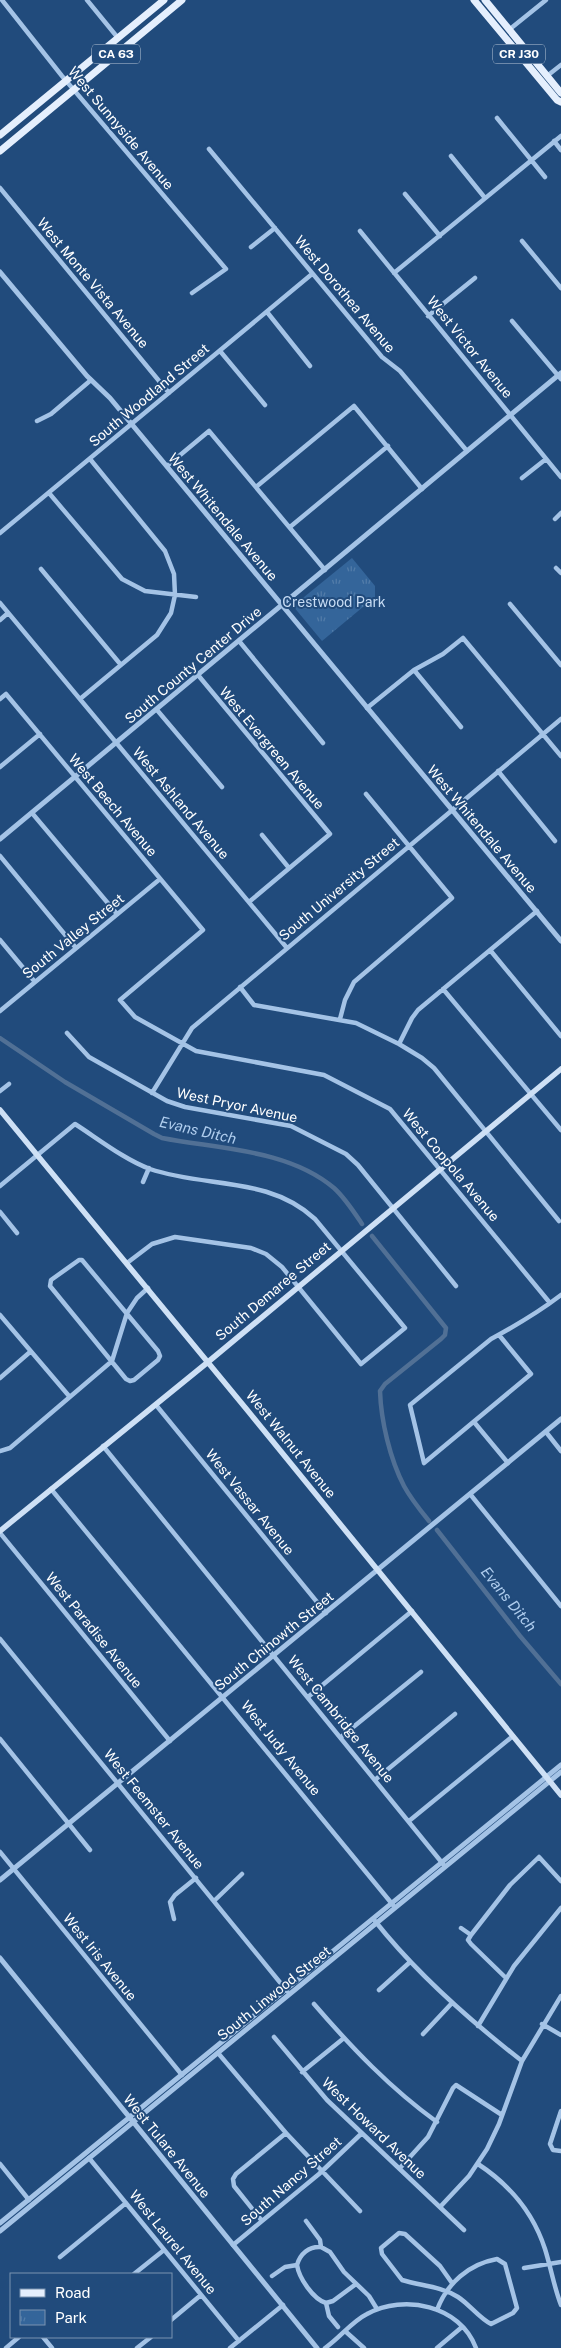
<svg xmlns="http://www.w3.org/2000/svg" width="561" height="2348" font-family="'Public Sans',sans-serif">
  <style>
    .park { fill: url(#park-tufts) }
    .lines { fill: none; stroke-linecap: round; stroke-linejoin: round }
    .canal { stroke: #517095; stroke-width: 4.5 }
    .minor { stroke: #a4c3e6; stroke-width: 4.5 }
    .tertiary { stroke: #a4c3e6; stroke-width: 5 }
    .secondary { stroke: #cee0f5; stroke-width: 5.5 }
    .primary { stroke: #e5effd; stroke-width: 7 }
    .labels { text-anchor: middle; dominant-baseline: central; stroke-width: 4; stroke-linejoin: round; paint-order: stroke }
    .shield { fill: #214b7c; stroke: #bcc9d8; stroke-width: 1 }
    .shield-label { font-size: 12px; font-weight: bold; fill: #fff }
    .street-label { font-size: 14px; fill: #fff; stroke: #214b7c }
    .park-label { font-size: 14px; fill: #c8ddf5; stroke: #214b7c }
    .water-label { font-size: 15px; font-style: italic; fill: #afcdee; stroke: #214b7c }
  </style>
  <defs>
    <pattern id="park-tufts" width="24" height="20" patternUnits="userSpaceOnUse" patternTransform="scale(1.25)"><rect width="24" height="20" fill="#34659a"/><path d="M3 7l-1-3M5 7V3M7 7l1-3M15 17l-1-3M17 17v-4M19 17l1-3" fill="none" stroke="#527ca9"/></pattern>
  </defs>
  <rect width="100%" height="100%" fill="#214b7c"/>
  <path class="park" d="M352 558 375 586V597L322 641 293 606Z"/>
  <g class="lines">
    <path class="canal" d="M0 1038 65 1082 154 1134 162 1138C218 1149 288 1149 334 1188 345 1198 354 1212 362 1224
      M372 1236 446 1328 445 1335 441 1339 385 1384 380 1391C381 1421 390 1459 404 1486 411 1499 420 1510 429 1521
      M437 1530 520 1636 561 1684"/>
    <path class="minor" d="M2 0 62 76 226 269 192 293
      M87 0 118 38
      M510 29 546 0
      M547 76 561 65
      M497 118 545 177
      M554 141 561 150
      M209 149 382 357 400 371 467 451
      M451 156 485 198
      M0 188 169 393
      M405 194 440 236
      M360 231 561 477
      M522 241 561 288
      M251 247 275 228
      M394 273 561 136
      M267 312 310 366
      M428 316 475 278
      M512 321 561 379
      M220 351 265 405
      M37 421 51 414 91 380
      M167 466 209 431 325 570
      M522 478 546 459
      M256 487 354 406 422 489
      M49 493 122 579 145 591 196 597
      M555 519 561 513
      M290 527 388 446
      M0 533 312 274
      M556 568 561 573
      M41 569 121 665
      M0 603 287 948
      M510 604 561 665
      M0 620 8 613
      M239 641 323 743
      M414 670 461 727
      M198 675 330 834 249 902
      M0 699 6 694 203 930 120 1000 135 1017 196 1051 324 1075 390 1109 550 1303
      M80 699 157 635 171 613 175 595 174 574 165 551 90 459
      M367 708 414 670 443 654 463 638 561 756
      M157 710 222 787
      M0 767 40 734
      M498 771 555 841
      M32 813 117 914
      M262 835 289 868
      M0 856 76 948
      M0 940 35 982
      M490 950 561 1036
      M240 987 254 1005 356 1023 399 1044 422 1058 434 1068 559 1221
      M443 989 561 1130
      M0 1011 160 879
      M340 1019 345 1000 354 982 452 898 366 794
      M67 1033 89 1057 167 1101 185 1107 291 1126 346 1154 358 1165 456 1286
      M399 1044 412 1018 418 1010 537 911
      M0 1091 9 1084
      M152 1093 192 1028 561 719
      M143 1182 149 1168
      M0 1186 75 1124C97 1138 125 1160 150 1169 206 1188 269 1176 315 1219L405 1328 361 1364 282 1267 266 1254 251 1248 175 1237 152 1244 127 1263
      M0 1212 17 1233
      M79 1260H82L158 1351 160 1356 158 1360 134 1380 130 1381 126 1379 50 1286 51 1280Z
      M0 1315 69 1396
      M499 1335 531 1374 424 1463 410 1405 491 1339C515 1326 539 1312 561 1295
      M0 1378 30 1352
      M156 1405 326 1613
      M474 1422 508 1463
      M546 1432 561 1451
      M103 1446 443 1864
      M0 1451 10 1448 112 1361 127 1313 137 1298 148 1288
      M51 1489 393 1905
      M470 1494 561 1606
      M0 1533 170 1741
      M0 1639 287 1991
      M308 1697 412 1611
      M341 1737 421 1672
      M0 1739 90 1850
      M376 1779 455 1714
      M409 1821 513 1736
      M0 1852 182 2075
      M214 1901 242 1874
      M174 1919 170 1902 175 1895 196 1878
      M375 1921C417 1974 468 2019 522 2061
      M461 1928 471 1935 468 1940 471 1944 506 1978
      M471 1935 510 1885 539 1857 561 1881
      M379 1990 410 1962
      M314 2004C352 2048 390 2088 437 2122
      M542 2024 561 2035
      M478 2026 514 1966 561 1908
      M423 2034 452 2003
      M274 2037 327 2100 464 2230
      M218 2053 286 2133 360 2211
      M302 2072 344 2038
      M561 2111 550 2144 553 2150 561 2151
      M89 2158 239 2341
      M0 2164 29 2200
      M478 2164C510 2185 533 2212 545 2249 551 2268 554 2287 561 2305
      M400 2168 428 2137 453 2088 456 2085 502 2115
      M440 2207 469 2176 487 2149 499 2124 522 2061 561 1996
      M262 2221 234 2186 233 2179 236 2174 286 2133
      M306 2221 320 2240 321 2247 330 2252 344 2272 369 2296 377 2309
      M233 2245 319 2174 362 2133
      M60 2257 126 2203
      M297 2265C299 2278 313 2299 326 2303L329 2316 338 2327
      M524 2268 561 2262
      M134 2274 164 2250
      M272 2276 285 2267 297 2265C300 2254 309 2246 321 2247
      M326 2303 333 2301 356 2284
      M437 2310C447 2283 469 2264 497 2259L505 2264 517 2308 513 2313 491 2324C480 2319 469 2304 458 2297 440 2286 421 2286 402 2280L382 2254 381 2248 399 2233 405 2234 440 2266 452 2283
      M171 2320 201 2295
      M345 2331 364 2348
      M43 2337 52 2348
      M6 2348 19 2337
      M137 2348 151 2337
      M230 2348 283 2305
      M325 2348C340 2338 351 2322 367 2314 404 2294 460 2305 476 2348
      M437 2348 462 2327"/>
    <path class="tertiary" d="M0 272 87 376 110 398 561 941
      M0 839 561 373
      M0 1880 561 1419
      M0 1958 317 2348
      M0 2223 561 1765
      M0 2231 561 1772"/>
    <path class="secondary" d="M0 1110 248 1411 561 1795
      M0 1531 208 1362 561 1069"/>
    <path class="primary" d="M474 0 557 100 561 102
      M485 0 561 93
      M0 135 164 0
      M0 151 182 0"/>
  </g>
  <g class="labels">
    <g class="shield">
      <rect x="92" y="44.5" width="48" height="19" rx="4"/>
      <rect x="493" y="44.5" width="52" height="19" rx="4"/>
    </g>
    <g class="shield-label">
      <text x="116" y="54">CA 63</text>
      <text x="519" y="54">CR J30</text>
    </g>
    <g class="street-label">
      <text transform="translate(121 128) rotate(50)">West Sunnyside Avenue</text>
      <text transform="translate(93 283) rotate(50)">West Monte Vista Avenue</text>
      <text transform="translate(345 294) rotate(50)">West Dorothea Avenue</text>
      <text transform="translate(470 347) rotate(51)">West Victor Avenue</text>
      <text transform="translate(149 395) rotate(-40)">South Woodland Street</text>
      <text transform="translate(223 517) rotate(50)">West Whitendale Avenue</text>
      <text transform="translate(193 665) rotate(-40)">South County Center Drive</text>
      <text transform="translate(272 748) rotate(50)">West Evergreen Avenue</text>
      <text transform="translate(181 803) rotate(50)">West Ashland Avenue</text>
      <text transform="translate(113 805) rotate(50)">West Beech Avenue</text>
      <text transform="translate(482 829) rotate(50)">West Whitendale Avenue</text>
      <text transform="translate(339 889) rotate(-40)">South University Street</text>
      <text transform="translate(73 936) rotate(-39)">South Valley Street</text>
      <text transform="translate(237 1105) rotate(12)">West Pryor Avenue</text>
      <text transform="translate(451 1165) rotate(50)">West Coppola Avenue</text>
      <text transform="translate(273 1291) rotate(-40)">South Demaree Street</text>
      <text transform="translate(291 1444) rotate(51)">West Walnut Avenue</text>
      <text transform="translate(250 1502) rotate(51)">West Vassar Avenue</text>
      <text transform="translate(94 1630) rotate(51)">West Paradise Avenue</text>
      <text transform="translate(274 1641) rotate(-39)">South Chinowth Street</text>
      <text transform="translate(341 1719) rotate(51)">West Cambridge Avenue</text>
      <text transform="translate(281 1748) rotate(51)">West Judy Avenue</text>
      <text transform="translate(154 1809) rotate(51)">West Feemster Avenue</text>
      <text transform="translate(100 1957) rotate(51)">West Iris Avenue</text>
      <text transform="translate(274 1993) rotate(-39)">South Linwood Street</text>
      <text transform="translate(374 2128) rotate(44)">West Howard Avenue</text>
      <text transform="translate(167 2146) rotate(51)">West Tulare Avenue</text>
      <text transform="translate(291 2181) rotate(-41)">South Nancy Street</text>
      <text transform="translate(173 2242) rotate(51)">West Laurel Avenue</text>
    </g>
    <g class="park-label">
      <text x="334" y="602">Crestwood Park</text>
    </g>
    <g class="water-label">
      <text transform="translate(198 1130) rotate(13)">Evans Ditch</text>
      <text transform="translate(509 1599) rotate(51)">Evans Ditch</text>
    </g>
  </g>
  <rect x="10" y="2273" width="162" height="65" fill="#214b7c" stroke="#7a93b0"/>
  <rect x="20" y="2289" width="25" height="8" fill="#e5effd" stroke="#7a93b0"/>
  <text x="55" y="2298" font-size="15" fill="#ffffff">Road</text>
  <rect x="20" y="2310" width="25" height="15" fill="url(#park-tufts)" stroke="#7a93b0"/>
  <text x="55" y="2323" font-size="15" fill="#ffffff">Park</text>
</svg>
